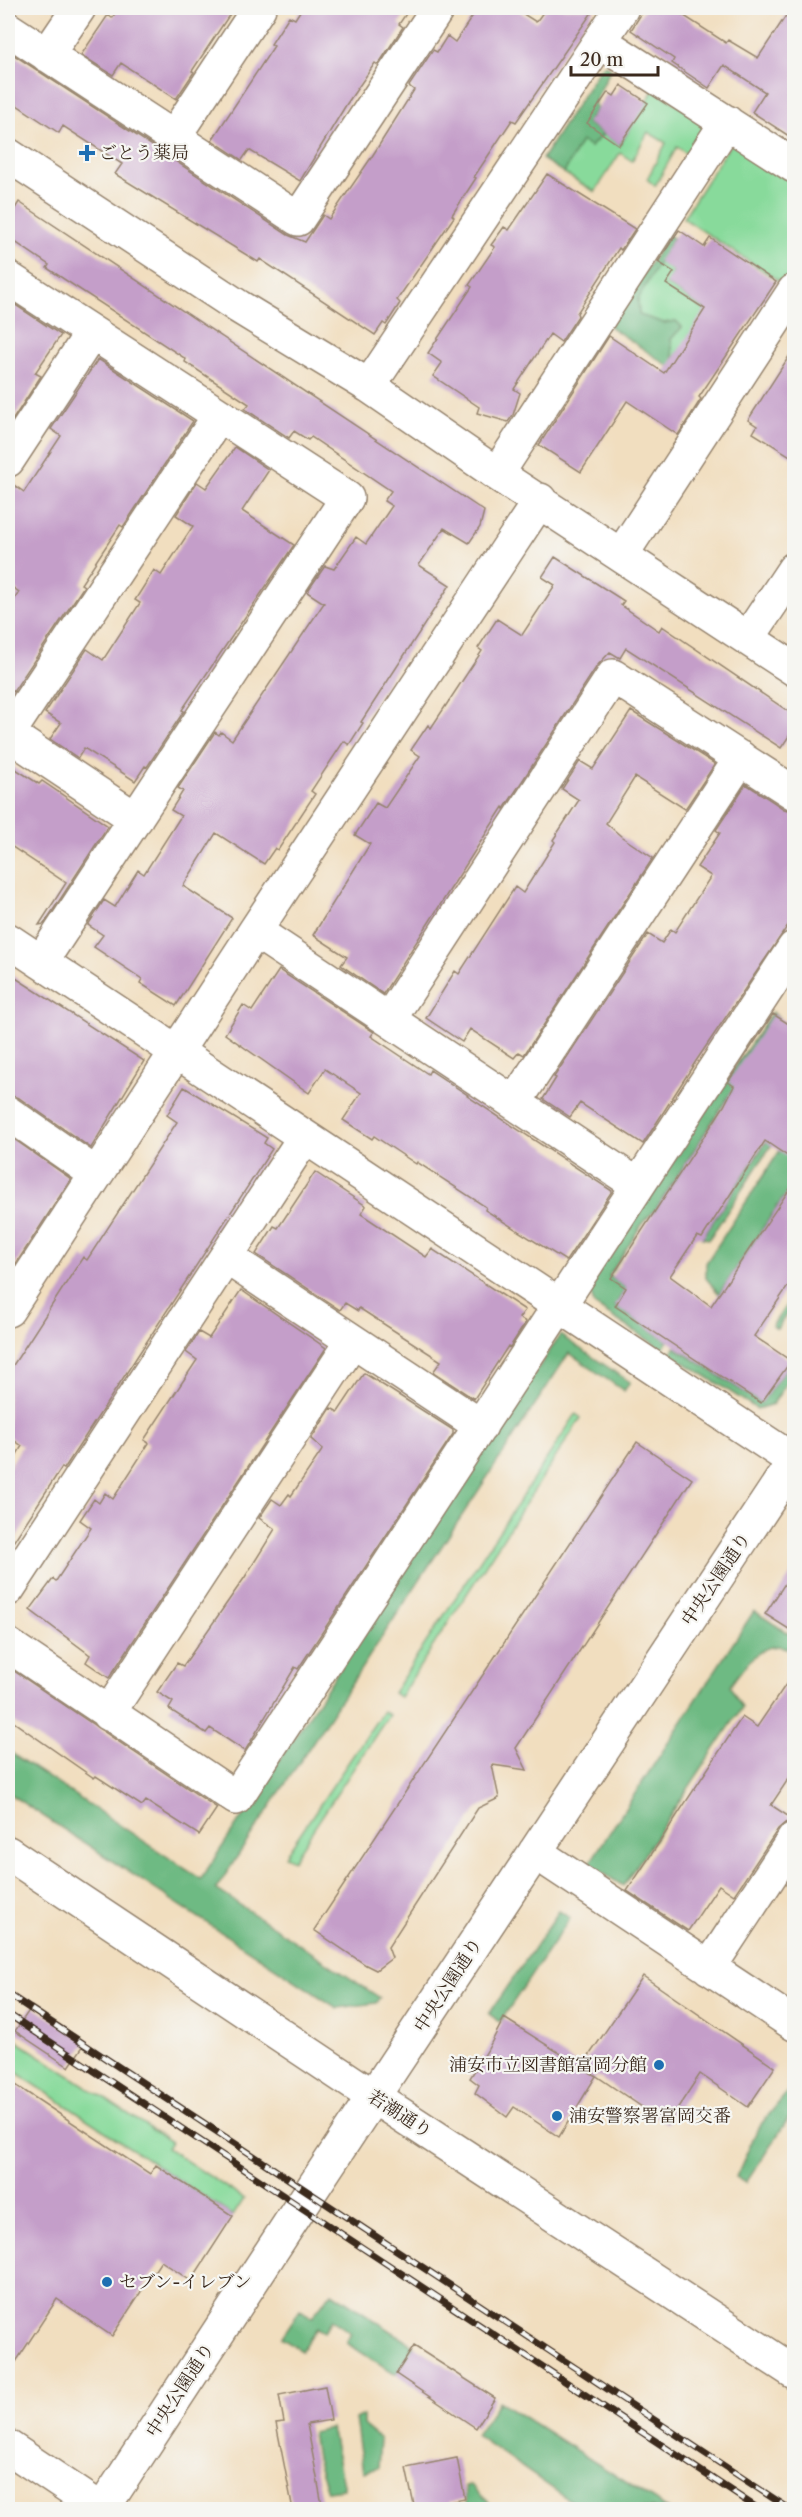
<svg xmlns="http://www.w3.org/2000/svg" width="802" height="2517" font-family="'Libre Caslon Text','Noto Serif JP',serif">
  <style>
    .green { fill: #88da9b; stroke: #62825c; stroke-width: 1.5 }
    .forest { fill: #6eba83; stroke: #547250; stroke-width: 1.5 }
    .building { fill: #c49ec9 }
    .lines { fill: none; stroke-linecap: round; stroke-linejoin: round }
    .minor-casing { stroke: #96846e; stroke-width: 36 }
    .major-casing { stroke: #96846e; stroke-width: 36 }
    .minor { stroke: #fff; stroke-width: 33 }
    .major { stroke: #fff; stroke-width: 33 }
    .rail-casing { stroke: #3b2a1e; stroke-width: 7 }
    .rail { stroke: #f6f6f2; stroke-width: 4.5; stroke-dasharray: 14; stroke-linecap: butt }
    .poi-dot { fill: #1f6fb2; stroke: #f6f6f2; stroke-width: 2 }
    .labels { text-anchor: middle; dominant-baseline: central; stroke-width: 4.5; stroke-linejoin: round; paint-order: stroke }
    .poi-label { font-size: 18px; fill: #3b2a1e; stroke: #f6f6f2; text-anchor: start }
    .street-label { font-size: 18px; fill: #3b2a1e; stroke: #f6f6f2 }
  </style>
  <rect width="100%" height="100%" fill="#f6f6f2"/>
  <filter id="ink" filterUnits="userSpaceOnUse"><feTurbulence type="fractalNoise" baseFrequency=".0167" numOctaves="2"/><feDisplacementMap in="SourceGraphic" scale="12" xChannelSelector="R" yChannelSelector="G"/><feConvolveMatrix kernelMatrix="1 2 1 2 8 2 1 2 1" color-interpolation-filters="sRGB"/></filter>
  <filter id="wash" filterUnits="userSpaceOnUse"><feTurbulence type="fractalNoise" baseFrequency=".008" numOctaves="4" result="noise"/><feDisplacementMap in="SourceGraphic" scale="24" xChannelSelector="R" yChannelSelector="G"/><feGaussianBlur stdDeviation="1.35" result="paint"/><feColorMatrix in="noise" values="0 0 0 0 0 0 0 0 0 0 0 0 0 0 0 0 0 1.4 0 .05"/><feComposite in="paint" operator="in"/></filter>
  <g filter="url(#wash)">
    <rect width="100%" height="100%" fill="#f1debf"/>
    <path class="green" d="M654 89 702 121 705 135 691 157 677 147 655 186 647 179 666 143 648 132 632 161 620 153 595 192 564 173 581 141 590 147 603 134 620 145Z
      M733 140 794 180V271L785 285 683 218Z
      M658 261 674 272 666 284 709 312 673 359 671 339 682 327 676 321 664 323 639 315 638 299Z
      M576 1414 581 1418 400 1697 393 1693Z
      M383 1711 389 1715 293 1860 285 1856Z
      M8 2035 171 2142 167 2148 244 2199 233 2216 8 2067Z"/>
    <path class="forest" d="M605 65 611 68 594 104 597 108 587 123 603 134 590 147 581 141 564 173 542 159 600 68Z
      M669 235 673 238 638 299 639 315 664 323 676 321 682 327 671 339 673 359 688 379 609 326Z
      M772 1012 779 1018 656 1209 644 1221 609 1276 626 1288 615 1306 668 1341 662 1349 594 1305 589 1285Z
      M794 1111 709 1239 702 1238 770 1136Z
      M794 1129 788 1156 794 1161V1187L781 1201 719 1294 706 1278V1263Z
      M794 1294V1303L777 1329 772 1326Z
      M560 1335 630 1382 624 1391 569 1353 216 1889 380 1998 376 2003 337 2008 8 1793V1751L201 1879Z
      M675 1347 761 1403 791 1361 794 1365V1371L773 1404 757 1409 671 1354Z
      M754 1611 794 1637V1652C766 1633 744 1666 730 1686L742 1708 623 1886 589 1864Z
      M559 1911 570 1918 500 2022 489 2014Z
      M794 2084V2110L746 2183 736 2177 758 2128Z
      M332 2292 414 2346 396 2374 346 2343 351 2333 332 2320 324 2332 317 2328 302 2351 281 2338 300 2310 312 2317Z
      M499 2401 668 2509H582L476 2435Z
      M363 2415V2425L380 2439 378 2468 363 2472 355 2419Z
      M331 2428 344 2489 327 2491 316 2458 312 2432Z
      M470 2485 495 2508 494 2509H453L467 2504 465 2486Z"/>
    <g id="blocks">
      <path class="building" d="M119 8H234L192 71 194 72 176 99 121 63 113 75 81 55 108 15 112 18Z
        M302 8H410L399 24 403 27 378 65 375 63 346 105 300 181 249 150 242 160 212 140 274 46 271 44 289 16 295 19Z
        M478 8H514L536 22 546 8H595L516 122 512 120 474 177 476 178 452 215 454 217 397 300 400 303 386 325 383 323 375 335 260 259 258 262 115 174 122 164 63 126 59 133 8 99V51L288 235 305 242 323 215 329 219 371 158 414 90 409 86 433 50 437 52 447 36 455 42Z
        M645 8H672L726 43 728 40 758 58 791 8H795V140L752 112 765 92 724 65 709 88 672 63 674 59 631 30Z
        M621 85 648 103 619 145 587 123 608 92 614 96Z
        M547 174 635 229 621 250 619 248 577 313 578 316 561 342 550 334 514 389 520 393 513 415 508 422 477 413 479 407 433 376 442 363 428 353 472 287 469 285 495 247 491 245 504 227 509 230Z
        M19 202 484 511 480 527 469 543 444 528 419 565 450 585 361 722 363 723 349 745 344 741 311 791 315 794 278 850 275 848 264 864 216 833 183 886 232 918 176 1006 140 983 142 979 94 947 103 935 88 925 104 900 115 907 138 870 144 874 181 816 171 810 183 791 178 788 215 732 219 735 221 732 232 740 324 603 307 592 325 566 334 569 356 537 366 544 392 506 384 501 391 491 311 437 308 440 294 431 289 438 245 409 249 404 185 362 186 359 47 268 49 265 8 237V220Z
        M679 230 704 247 710 238 776 282 699 397 701 399 678 435 627 401 581 472 539 445 609 336 664 373 705 309 666 284 674 272 658 262Z
        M8 300 61 335 35 373 41 376 8 427Z
        M795 347V459L753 433 757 426 748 420Z
        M98 359 193 421 123 527 120 525 81 584 84 586 13 692 8 688V610L19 592 8 584V481L24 492 61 436 51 429Z
        M235 447 269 470 242 511 294 545 182 710 184 711 147 767 145 766 135 781 84 748 78 758 50 739 61 723 45 713 87 649 103 660 140 603 135 600 154 570 161 575 193 526 176 515 197 482 206 488Z
        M555 557 624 601 621 605 659 631 662 626 795 716V727L781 748 626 648 620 658 610 652 597 666 504 809 503 807 383 994 341 965 347 957 313 935 370 844 355 835 376 803 385 808 420 756 411 750 428 725 431 728 482 651 478 648 497 619 522 635 555 585 542 577Z
        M631 711 715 764 685 809 635 777 606 823 622 837 653 858 524 1055 519 1052 514 1058 470 1029 462 1042 426 1018 455 971 459 974 515 887 523 893 555 842 553 840 579 800 562 789 580 761 593 769Z
        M8 764 39 784 42 781 108 826 44 924 39 925 66 883 8 844Z
        M746 784 784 809 795 812V915L696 1061 643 1144 580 1103 570 1117 543 1099 556 1078 554 1077 648 934 662 943 671 929 675 932 711 876 697 867 720 833 716 830Z
        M279 970 374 1032 371 1036 428 1074 430 1070 468 1095 467 1096 612 1191 566 1261 485 1210 486 1207 417 1162 416 1164 374 1136 372 1139 343 1120 361 1093 325 1069 309 1093 225 1034 243 1005 252 1011Z
        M8 973 144 1061 91 1148 19 1098 8 1095Z
        M773 1014 795 1028V1161L765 1141 702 1238 697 1236 670 1276 711 1306 795 1181V1276L754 1336 791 1361 761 1403 615 1306 626 1288 611 1278 724 1106 734 1086 728 1082Z
        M184 1087 267 1138 264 1143 272 1149 64 1469 62 1467 8 1550V1469L22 1446 8 1436V1373L83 1257 87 1260 177 1122 167 1115Z
        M8 1135 71 1179 8 1276Z
        M315 1172 366 1206 361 1214 426 1257 432 1249 525 1310 519 1318 526 1322 510 1347 508 1346 474 1399 433 1372 441 1361 359 1308 358 1311 345 1303 340 1310 256 1254 274 1226 278 1228Z
        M241 1290 326 1348 109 1678 86 1662 90 1655 30 1610 53 1579 56 1581 91 1528 80 1520 94 1499 99 1503 105 1493 113 1499 149 1443 144 1440 197 1360 186 1352 199 1332 209 1338Z
        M364 1373 453 1430V1434L298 1669 295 1667 245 1751 210 1728 206 1733 169 1709 173 1702 157 1692 177 1663 183 1666 245 1577 275 1529 259 1518 272 1499 281 1505 289 1494 291 1496 323 1449 311 1439 331 1408 338 1412Z
        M637 1442 692 1479 516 1748 527 1770 492 1765 499 1798 478 1808 388 1947 392 1958 376 1970 366 1965 314 1930Z
        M795 1568V1633L765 1614Z
        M8 1667 217 1808 199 1835 146 1801 142 1806 96 1776 94 1778 8 1718Z
        M795 1671V1769L771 1805 794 1820 785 1823 778 1829 734 1895 719 1885 688 1931 627 1891 742 1717 757 1727Z
        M643 1976 775 2067 748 2107 700 2074 667 2124 582 2066Z
        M32 2006 86 2042 69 2067 15 2031Z
        M504 2018 596 2076 559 2137 514 2107 507 2117 475 2093 479 2085 470 2078 487 2051Z
        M8 2080 150 2174 156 2165 233 2216 191 2281 161 2261 112 2336 57 2299 8 2374Z
        M414 2346 495 2398 476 2428 396 2374Z
        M325 2386 331 2420 307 2424 323 2510H293L276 2423 284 2422 279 2395Z
        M457 2458 465 2499 449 2502 450 2510H415L406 2468Z"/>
    </g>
  </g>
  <g filter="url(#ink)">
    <use href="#blocks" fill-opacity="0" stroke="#96846e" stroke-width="1.5"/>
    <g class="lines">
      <g class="minor-casing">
        <path id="minor" d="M8 29 298 219 438 8
          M600 41 794 166
          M47 55 79 8
          M173 138 259 8
          M8 155 239 307 369 386 497 474 794 669
          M8 278 347 498 41 962
          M369 386 622 8
          M8 460 91 334
          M497 474 727 122
          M622 554 794 291
          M748 638 794 569
          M8 734 219 416
          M8 734 136 819
          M255 931 638 1185
          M8 940 794 1461
          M390 1018 613 676 794 793
          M515 1102 741 758
          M8 1113 96 1174
          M226 1257 481 1426
          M8 1310 255 931 540 500
          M8 1589 304 1138
          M8 1645 236 1798 794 948
          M108 1714 352 1342
          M535 1852 794 2024
          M709 1968 794 1839
          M8 2447 102 2510
          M102 2510 322 2174 794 1461"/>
      </g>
      <g class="major-casing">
        <path id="major" d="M8 1853 374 2097 794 2372"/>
      </g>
      <use href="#minor" class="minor"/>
      <use href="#major" class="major"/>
      <g class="rail-casing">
        <path id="rail" d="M8 1994 791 2510
          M8 2014 760 2510"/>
      </g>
      <use href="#rail" class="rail"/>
    </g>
  </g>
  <g class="poi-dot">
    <path d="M84 144h6v6h6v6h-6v6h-6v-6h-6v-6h6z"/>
    <circle cx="659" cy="2065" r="6"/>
    <circle cx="557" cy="2116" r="6"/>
    <circle cx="107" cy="2282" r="6"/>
  </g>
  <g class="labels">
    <g class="poi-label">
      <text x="99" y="153">ごとう薬局</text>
      <text x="647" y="2065" text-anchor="end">浦安市立図書館富岡分館</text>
      <text x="569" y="2116">浦安警察署富岡交番</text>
      <text x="119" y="2282">セブン-イレブン</text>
    </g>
    <g class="street-label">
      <text transform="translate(716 1579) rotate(-56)">中央公園通り</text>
      <text transform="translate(448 1985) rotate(-57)">中央公園通り</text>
      <text transform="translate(400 2114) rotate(33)">若潮通り</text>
      <text transform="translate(180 2390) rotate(-57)">中央公園通り</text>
    </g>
  </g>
  <rect width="802" height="2517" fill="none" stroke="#f6f6f2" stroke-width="30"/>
  <path d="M571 66v9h87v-9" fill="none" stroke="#3b2a1e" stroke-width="3"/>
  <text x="580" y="66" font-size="18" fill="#3b2a1e" stroke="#f6f6f2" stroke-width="4.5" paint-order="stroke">20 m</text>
</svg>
